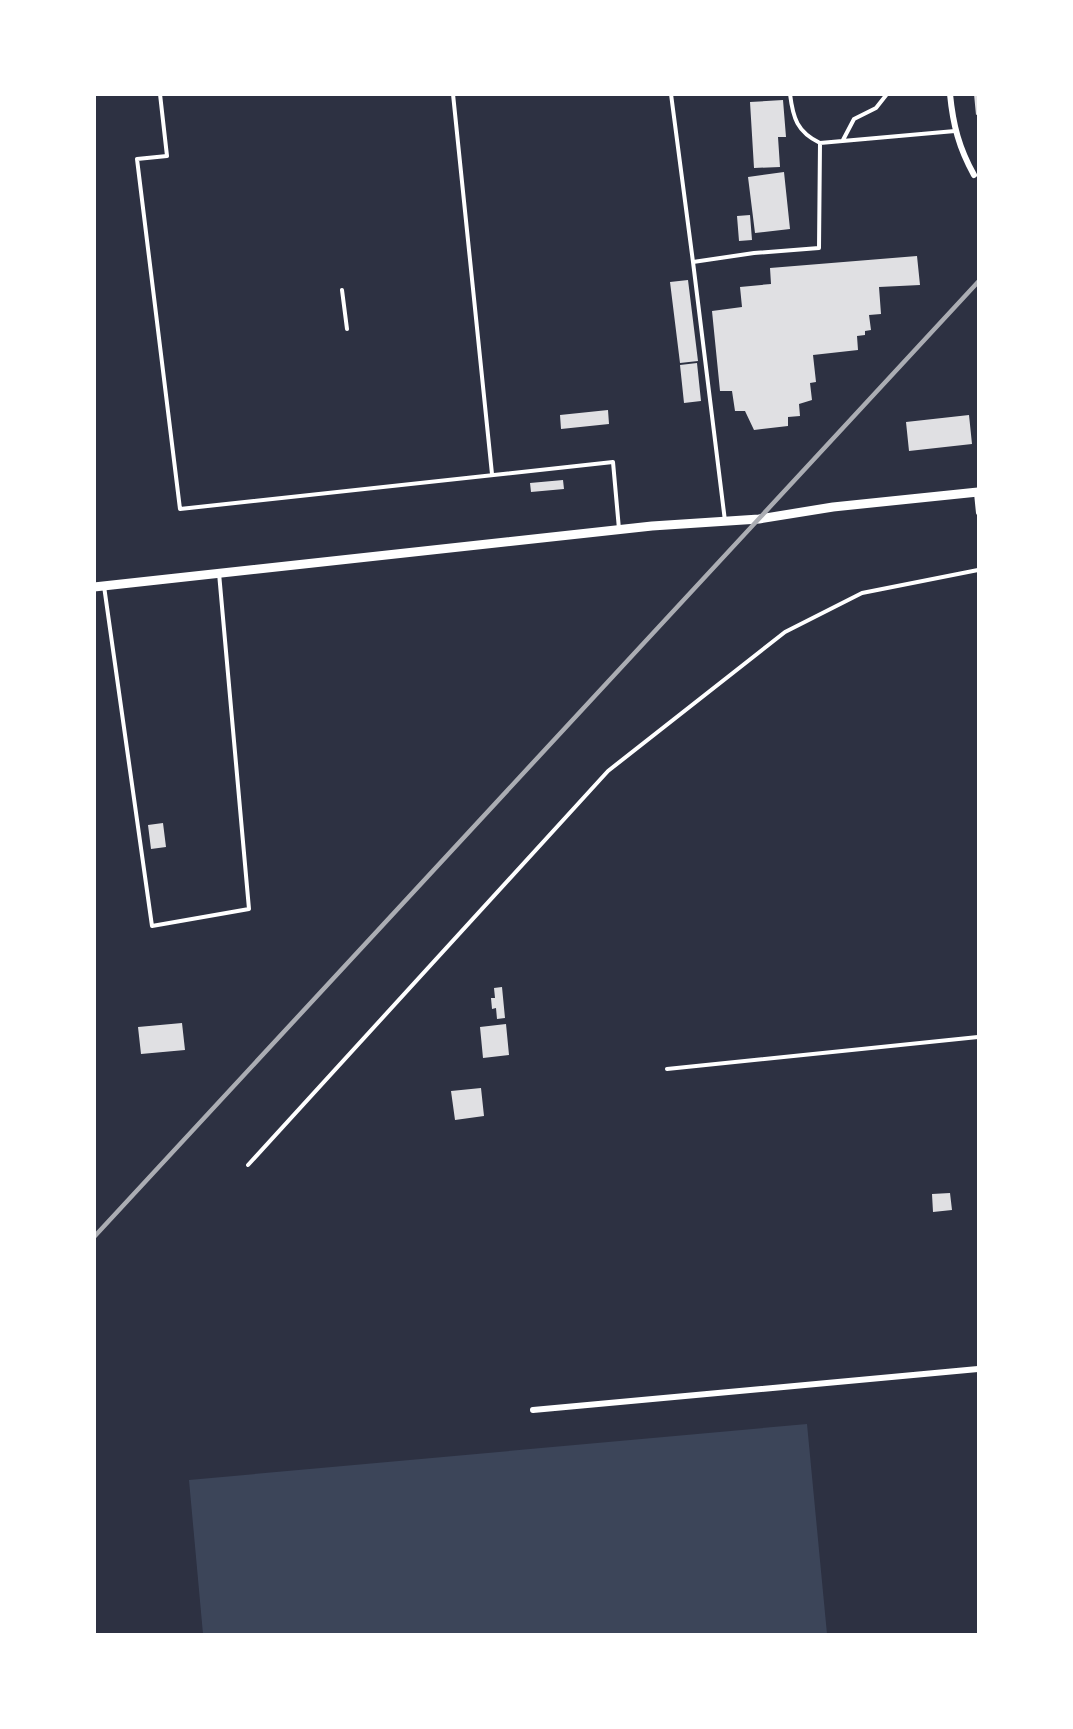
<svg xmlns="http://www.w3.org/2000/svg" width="1073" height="1729" font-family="Poppins,sans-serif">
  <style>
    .green { fill: #3c4559 }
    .building { fill: #e0e0e3 }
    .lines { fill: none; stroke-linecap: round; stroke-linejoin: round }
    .service { stroke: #fff; stroke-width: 4 }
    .minor { stroke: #fff; stroke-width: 6 }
    .tertiary { stroke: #fff; stroke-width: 9 }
    .rail { stroke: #abadb3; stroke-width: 4.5 }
  </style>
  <rect width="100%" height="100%" fill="#2d3142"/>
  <path class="green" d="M807 1424 827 1634H203L189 1480Z"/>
  <path class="building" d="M974 94H978V114L976 115Z
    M783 100 786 137H778L780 167 754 168 750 102Z
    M784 172 790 229 755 233 748 177Z
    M750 215 752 240 739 241 737 216Z
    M917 256 920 285 879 287 881 314 869 315 871 330 865 331V335L857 336 858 350 813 355 816 382 810 383 812 400 799 404 800 416 788 417V426L754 430 745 411H735L732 391H720L712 311 742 307 740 287 771 284 770 268Z
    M688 280 698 361 680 363 670 282Z
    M697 363 701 401 684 403 680 365Z
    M608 410 609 424 561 429 560 415Z
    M969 415 972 444 909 451 906 422Z
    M563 480 564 489 531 492 530 483Z
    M163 823 166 847 151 849 148 825Z
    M502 987 505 1018 497 1019 496 1008 492 1009 491 998H495L494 988Z
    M182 1023 185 1050 141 1054 138 1027Z
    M506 1024 509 1055 483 1058 480 1027Z
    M481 1088 484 1116 455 1120 451 1091Z
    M950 1193 952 1210 933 1212 932 1194Z"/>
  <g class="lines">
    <path class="service" d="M160 94 167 156 137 159 180 509 613 462 619 529
      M453 94 492 474
      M671 94 693 262
      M790 94C793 118 797 132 820 143
      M843 140 854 119 876 108 887 94
      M342 290 347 329
      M976 493 978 513
      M725 521 693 262 754 253 819 248 820 143 955 131
      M104 586 152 926 249 909 219 573
      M667 1069 978 1037
      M248 1165 608 771 785 632 862 593 978 570"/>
    <path class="minor" d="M950 94C953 125 959 148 974 175
      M533 1410 978 1369"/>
    <path class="tertiary" d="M94 587 652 526 759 519 833 507 978 492"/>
    <path class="rail" d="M94 1237 978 282"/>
  </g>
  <rect width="1073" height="1729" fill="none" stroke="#ffffff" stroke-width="192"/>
</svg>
